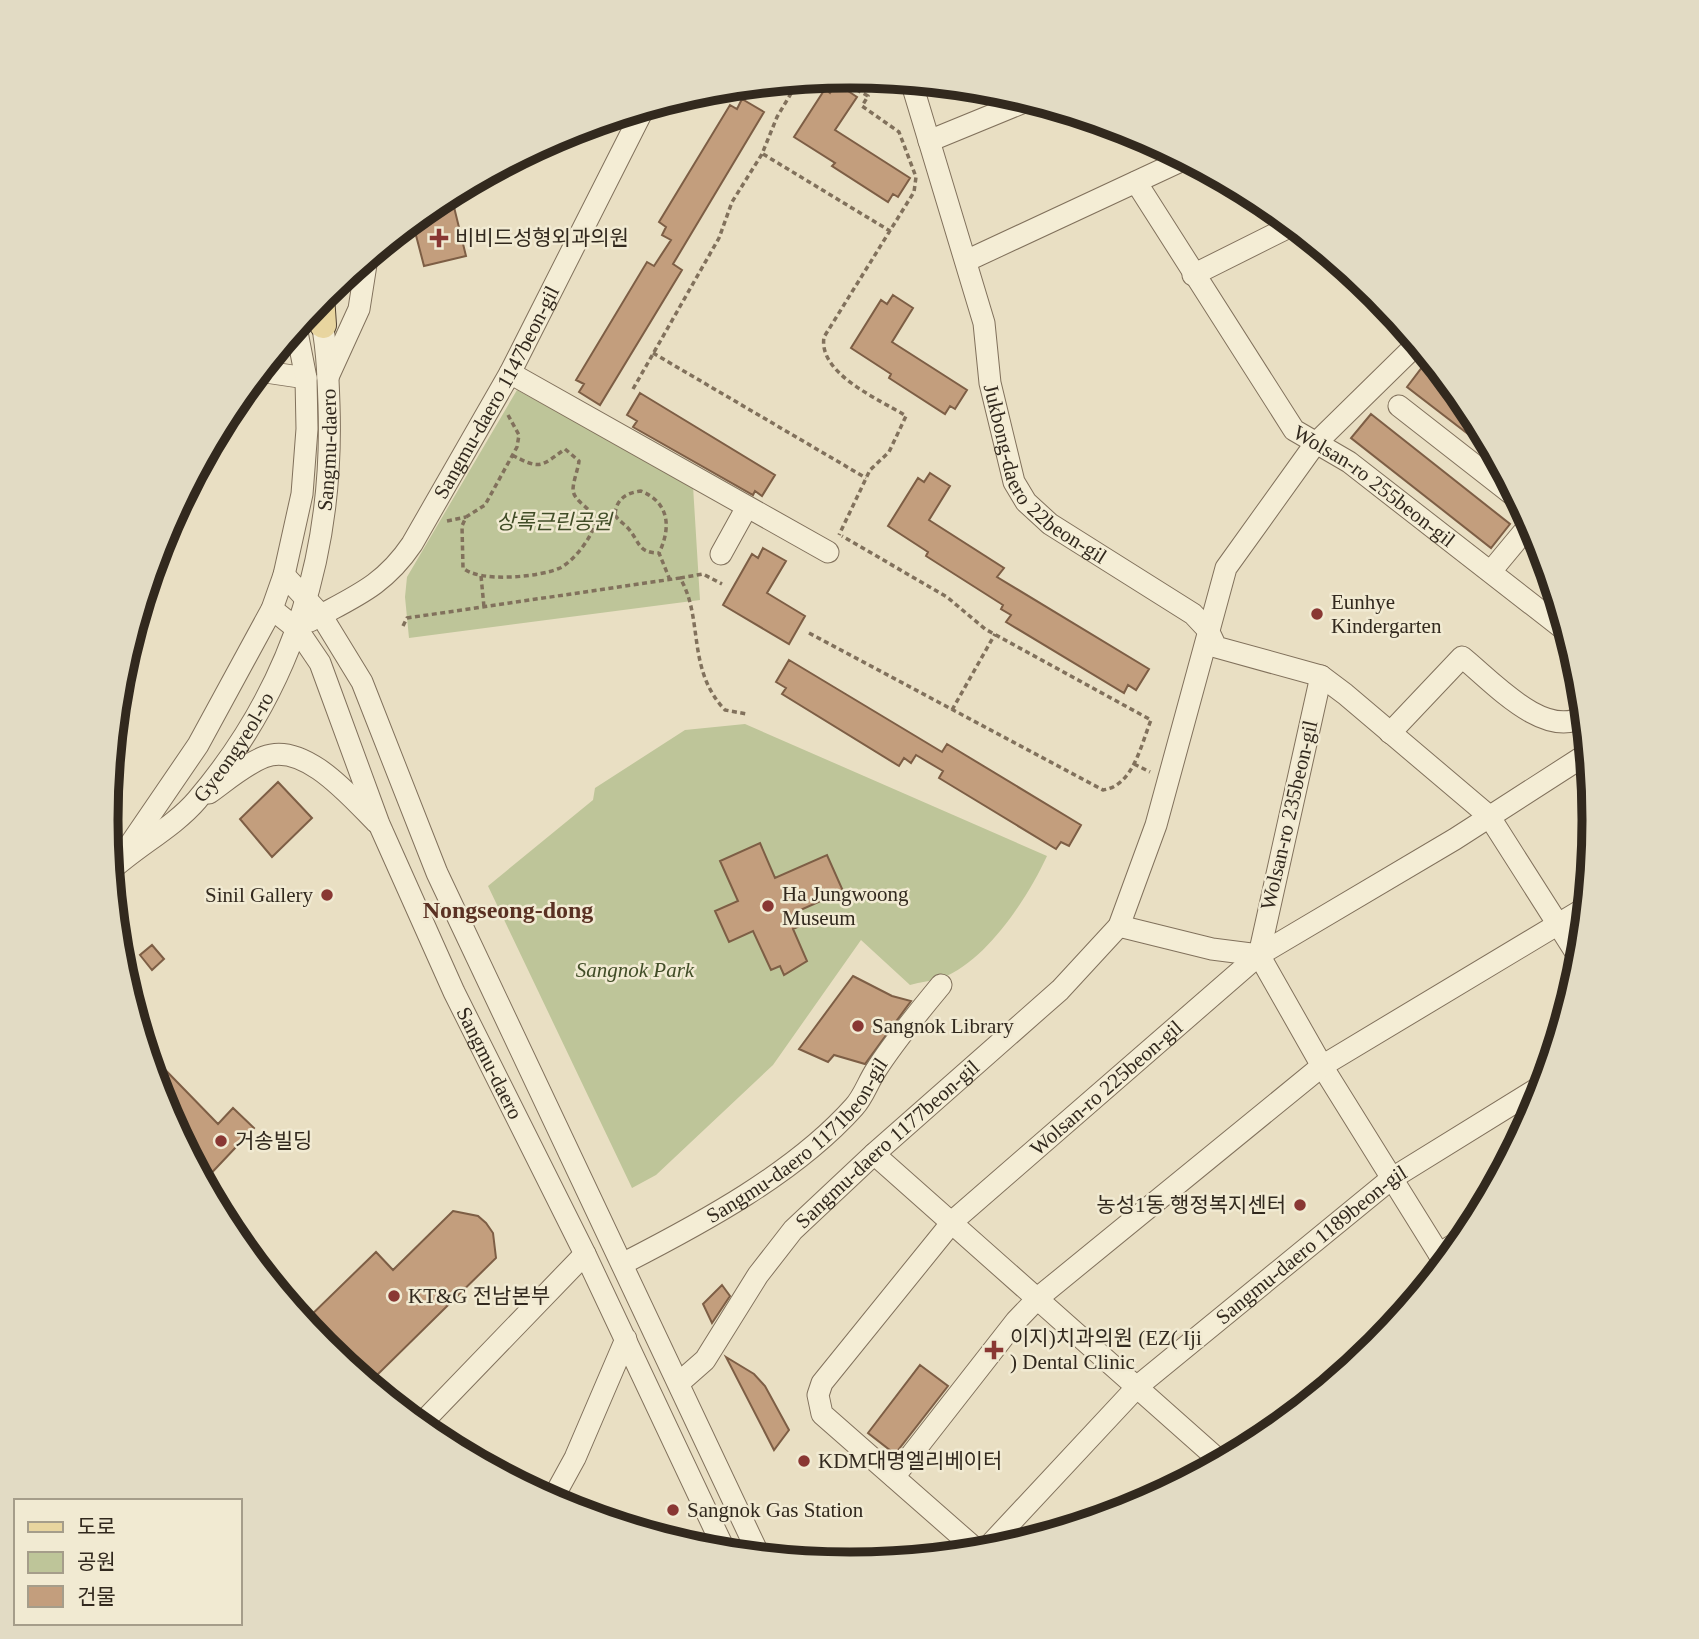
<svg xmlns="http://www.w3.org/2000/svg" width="1699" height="1639" font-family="'Times New Roman','Noto Sans KR',serif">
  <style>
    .green { fill: #bec599 }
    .building { fill: #c39e7d; stroke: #7d5e45; stroke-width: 2 }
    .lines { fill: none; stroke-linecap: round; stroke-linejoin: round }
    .minor-casing { stroke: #81715c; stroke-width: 23 }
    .major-casing { stroke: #4f4030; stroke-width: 28 }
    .path { stroke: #81715c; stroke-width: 3.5; stroke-dasharray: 5 3.5; stroke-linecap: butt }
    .minor { stroke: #f4edd5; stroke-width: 21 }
    .major { stroke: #e8d59f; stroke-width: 26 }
    .poi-dot { fill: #893733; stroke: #f1ead2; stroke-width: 2.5 }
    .labels { text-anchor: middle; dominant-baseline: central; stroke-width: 5; stroke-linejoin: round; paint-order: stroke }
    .poi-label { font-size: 21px; fill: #32291e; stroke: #f1ead2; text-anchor: start }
    .street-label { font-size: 21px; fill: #32291e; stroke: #f1ead2 }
    .park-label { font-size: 21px; font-style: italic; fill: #414d27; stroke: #f1ead2 }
    .quarter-label { font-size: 24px; font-weight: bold; fill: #5a3123; stroke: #f1ead2 }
    .rim { fill: none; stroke: #32291e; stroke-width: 9 }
  </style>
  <rect width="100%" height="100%" fill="#e9dfc3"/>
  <path class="green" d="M517 390 693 486 700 600 409 638 405 597 407 577Z
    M745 724 1047 856C1028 897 987 961 942 978 932 981 920 982 910 985L861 940 773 1065 656 1175 632 1188 488 886 593 800 595 788 685 730Z"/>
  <path class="building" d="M836 83 857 97 835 130 910 178 898 197 893 194 888 202 832 166 835 163 794 137 825 89 830 93Z
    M742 99 764 112 673 264 682 270 600 405 579 392 584 384 576 380 647 262 654 266 671 240 662 235 666 227 659 222 730 105 737 109Z
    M454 207 466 256 424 266 412 220 418 215Z
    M893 295 913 308 892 342 967 390 955 409 950 406 945 414 889 378 891 374 851 348 881 300 887 304Z
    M1423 366 1458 393 1469 406 1494 454 1407 387Z
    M640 393 775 475 762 496 755 491 753 495 633 427 637 421 627 415Z
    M1371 414 1510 524 1491 548 1351 438Z
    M930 473 950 486 929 520 1004 568 997 577 1149 669 1136 690 1128 685 1124 693 1006 622 1011 615 1001 609 1003 605 926 556 928 552 888 526 918 478 924 482Z
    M763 548 786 561 767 593 805 616 789 644 723 605 752 554 758 558Z
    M789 660 942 752 947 744 1081 825 1069 846 1061 842 1056 849 939 778 943 771 916 755 911 763 904 758 899 766 782 694 786 688 776 682Z
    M278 782 312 818 272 857 240 819Z
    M760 843 775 878 827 855 843 891 796 912 802 925 793 929 807 961 784 975 780 966 771 970 753 931 729 942 715 911 738 901 720 861Z
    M152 945 164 959 152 970 140 955Z
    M853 976 892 996 911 1001 865 1064 834 1055 828 1062 799 1049Z
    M145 1049 218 1124 233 1108 254 1128 203 1182 162 1104Z
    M453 1211 478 1216 486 1223 493 1233 496 1258 369 1383 323 1345 304 1322 376 1252 393 1270Z
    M722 1285 730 1296 712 1323 703 1304Z
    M726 1357 754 1374 765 1386 789 1430 774 1450Z
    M920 1365 948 1386 895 1454 868 1433Z"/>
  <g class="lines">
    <g class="minor-casing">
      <g id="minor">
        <path id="s1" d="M911 81 984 323 990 383 1014 482 1026 502 1050 524 1193 614 1208 630 1216 647 1321 676 1345 694 1489 816 1580 959"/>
        <path d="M929 141 1029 100"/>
        <path id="s2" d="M1136 182 1294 430 1349 462 1566 631"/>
        <path d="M966 261 1185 159"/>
        <path d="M1193 275 1293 225"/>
        <path d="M259 371 306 378"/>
        <path d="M510 373 828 552"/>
        <path d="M328 377 359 309 367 258"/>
        <path d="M1399 406 1518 499"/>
        <path d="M721 554 747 507"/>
        <path d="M1492 570 1531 523"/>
        <path d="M284 575 321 615 362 682 437 873 759 1555"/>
        <path id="s3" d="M272 609 297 629 320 663 379 824 454 992 585 1254 725 1551"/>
        <path id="s4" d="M310 621C353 597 383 587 412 544L510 373 644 108"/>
        <path d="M1321 676 1259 955 1322 1066 1444 1262"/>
        <path d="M1390 733 1462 657C1492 681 1545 741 1584 716"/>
        <path d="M209 793C226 781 244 765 264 757 304 741 351 797 376 822"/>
        <path d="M129 846 198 745 272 609 284 575 302 494 307 429 306 378 296 327"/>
        <path id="s5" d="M110 871C137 846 174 827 197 800 293 687 334 552 329 405 328 374 327 341 319 310"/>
        <path d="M1119 926 1212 949 1259 955"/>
        <path d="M874 1154 1220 1461"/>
        <path d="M1439 1254 1463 1239"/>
        <path id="s6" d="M624 1263C702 1223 795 1173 854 1107 864 1096 868 1082 876 1070 895 1040 919 1012 941 985"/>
        <path id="s7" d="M680 1382 705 1360 758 1275 793 1230 874 1154 1060 990 1119 926 1156 825 1226 568 1315 444 1417 344"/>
        <path d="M420 1425 585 1254"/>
        <path d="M894 1477 1016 1321 1039 1297 1322 1066 1585 908"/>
        <path d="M552 1500 575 1458 626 1339"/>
        <path id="s8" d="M985 1550 1138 1386 1391 1179 1543 1085"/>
        <path id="s9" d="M978 1551 822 1414 818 1395 822 1383 953 1221 1259 955 1455 839 1587 754"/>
      </g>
    </g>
    <g class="major-casing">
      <path id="major" d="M321 296 323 325"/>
    </g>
    <path class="path" d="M834 77 868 96 862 106 899 132 916 177 914 192 824 337C818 374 879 399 906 416L889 452 870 470 839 535
      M763 154 890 231
      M653 353 866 478
      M633 389 719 238 732 202 762 154 777 117 799 80
      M508 415 519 435 517 447 485 505 466 517 462 526 463 568C480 583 540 577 560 568 575 560 592 537 596 521L615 515C616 499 626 493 641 491 670 503 671 528 659 553L670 580
      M512 455C541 470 540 467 565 449L579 461C578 470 573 481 573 490 574 502 592 508 596 521
      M615 515C618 520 623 523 627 527 640 541 637 553 659 553
      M447 521 466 517
      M481 576 484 607
      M680 578 703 574 722 584
      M403 626 407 618 680 578C704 618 686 669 725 710L747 714
      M809 633 1103 790C1133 786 1141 745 1151 720L985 629 947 597 842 536
      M952 710 995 634
      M1134 764 1150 772"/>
    <use href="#minor" class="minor"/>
    <use href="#major" class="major"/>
  </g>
  <g class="poi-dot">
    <path d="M435.5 227.5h7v7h7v7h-7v7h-7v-7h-7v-7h7z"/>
    <circle cx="1317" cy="614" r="7"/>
    <circle cx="327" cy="895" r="7"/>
    <circle cx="768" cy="906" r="7"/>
    <circle cx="858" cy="1026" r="7"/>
    <circle cx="221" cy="1141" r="7"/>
    <circle cx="1300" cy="1205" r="7"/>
    <circle cx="394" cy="1296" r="7"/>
    <path d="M990.5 1339.5h7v7h7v7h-7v7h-7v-7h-7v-7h7z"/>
    <circle cx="804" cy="1461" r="7"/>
    <circle cx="673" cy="1510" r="7"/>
  </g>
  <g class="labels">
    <g class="poi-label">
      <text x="455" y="238">비비드성형외과의원</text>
      <text x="1331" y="602">Eunhye<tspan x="1331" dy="24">Kindergarten</tspan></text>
      <text x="782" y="894">Ha Jungwoong<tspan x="782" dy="24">Museum</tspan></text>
      <text x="313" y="895" text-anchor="end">Sinil Gallery</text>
      <text x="872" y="1026">Sangnok Library</text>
      <text x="235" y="1141">거송빌딩</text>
      <text x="1286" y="1205" text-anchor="end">농성1동 행정복지센터</text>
      <text x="408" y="1296">KT&amp;G 전남본부</text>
      <text x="1010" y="1338">이지)치과의원 (EZ( Iji<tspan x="1010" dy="24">) Dental Clinic</tspan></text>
      <text x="818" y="1461">KDM대명엘리베이터</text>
      <text x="687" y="1510">Sangnok Gas Station</text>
    </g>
    <g class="street-label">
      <text stroke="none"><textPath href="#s4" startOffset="303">Sangmu-daero 1147beon-gil</textPath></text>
      <text stroke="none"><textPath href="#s5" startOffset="494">Sangmu-daero</textPath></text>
      <text stroke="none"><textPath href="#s1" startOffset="425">Jukbong-daero 22beon-gil</textPath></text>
      <text stroke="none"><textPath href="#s2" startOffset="392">Wolsan-ro 255beon-gil</textPath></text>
      <text stroke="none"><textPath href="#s5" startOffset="177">Gyeongyeol-ro</textPath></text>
      <text transform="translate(1289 815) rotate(-77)">Wolsan-ro 235beon-gil</text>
      <text stroke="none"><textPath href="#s3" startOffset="508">Sangmu-daero</textPath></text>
      <text stroke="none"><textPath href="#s9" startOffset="651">Wolsan-ro 225beon-gil</textPath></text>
      <text stroke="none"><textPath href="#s6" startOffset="215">Sangmu-daero 1171beon-gil</textPath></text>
      <text stroke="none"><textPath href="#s7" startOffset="318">Sangmu-daero 1177beon-gil</textPath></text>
      <text stroke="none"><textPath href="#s8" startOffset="448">Sangmu-daero 1189beon-gil</textPath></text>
    </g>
    <g class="park-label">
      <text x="554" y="522">상록근린공원</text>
      <text x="635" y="970">Sangnok Park</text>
    </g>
    <g class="quarter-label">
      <text x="508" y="910">Nongseong-dong</text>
    </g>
  </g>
  <path d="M0 0H1699V1639H0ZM118 820a732 732 0 1 1 1464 0a732 732 0 1 1-1464 0Z" fill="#e2dbc4" fill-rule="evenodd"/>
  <path class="rim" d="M118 820a732 732 0 1 1 1464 0a732 732 0 1 1-1464 0Z"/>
  <rect x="14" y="1499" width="228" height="126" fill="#f1ead2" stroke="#a59d8a" stroke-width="2"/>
  <rect x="28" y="1522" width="35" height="10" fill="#e8d59f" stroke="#a59d8a" stroke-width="2"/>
  <text x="77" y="1534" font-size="21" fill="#32291e">도로</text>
  <rect x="28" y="1552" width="35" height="21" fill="#bec599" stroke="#a59d8a" stroke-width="2"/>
  <text x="77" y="1569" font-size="21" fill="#32291e">공원</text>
  <rect x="28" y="1586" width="35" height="21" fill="#c39e7d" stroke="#a59d8a" stroke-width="2"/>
  <text x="77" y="1604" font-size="21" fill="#32291e">건물</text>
</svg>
